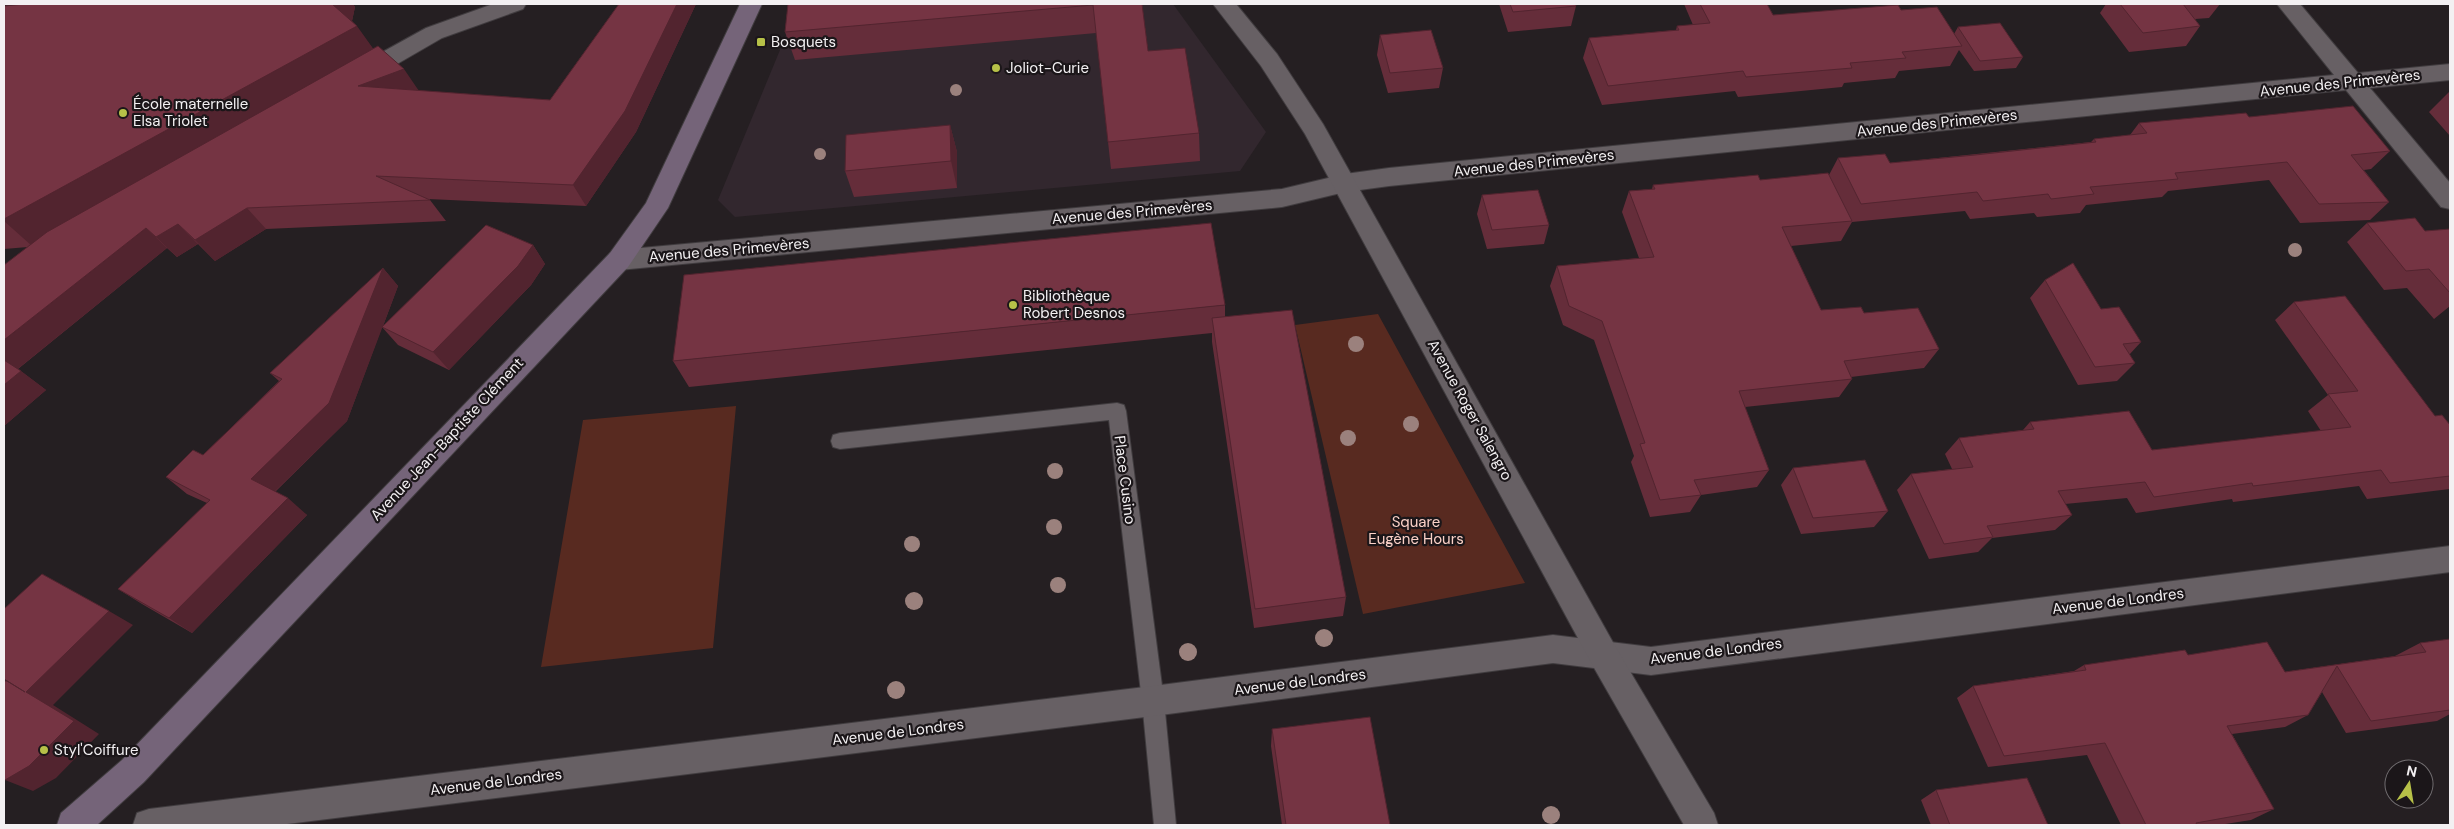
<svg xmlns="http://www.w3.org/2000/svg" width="2454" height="829" font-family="'DM Sans',sans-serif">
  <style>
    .built { fill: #32272e }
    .green { fill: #582a20 }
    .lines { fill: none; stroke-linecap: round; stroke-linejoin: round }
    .service-casing { stroke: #403c3f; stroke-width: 2 }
    .minor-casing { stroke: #403c3f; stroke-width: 2 }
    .tertiary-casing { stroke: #403c3f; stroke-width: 2 }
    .secondary-casing { stroke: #403c3f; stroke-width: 2 }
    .service { fill: #676064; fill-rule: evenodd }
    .minor { fill: #676064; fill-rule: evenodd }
    .tertiary { fill: #676064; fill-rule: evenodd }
    .secondary { fill: #756479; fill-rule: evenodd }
    .tree { fill: #9b817d }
    .wall { fill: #652d3a }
    .shaded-wall { fill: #52242f }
    .building { fill: #753443; stroke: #52242f }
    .poi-dot { fill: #b7c148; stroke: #1b1619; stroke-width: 2 }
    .labels { text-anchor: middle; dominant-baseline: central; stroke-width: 4.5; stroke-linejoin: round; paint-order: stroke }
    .poi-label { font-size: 15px; fill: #f3f0f2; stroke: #1b1619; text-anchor: start }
    .street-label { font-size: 15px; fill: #f3f0f2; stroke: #1b1619 }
    .park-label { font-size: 15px; fill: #fbd1c7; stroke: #1b1619 }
  </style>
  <rect width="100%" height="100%" fill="#251f22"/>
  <path class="built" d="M799 4H1173L1266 132 1240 171 735 217 718 200Z"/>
  <path class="green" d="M1378 314 1525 583 1363 614 1295 325Z
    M736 406 713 648 541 667 583 420Z"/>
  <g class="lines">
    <g class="service-casing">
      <path id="service" d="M1117 403 1124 405 1126 411 1164 701 1176 825H1154L1142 701 1109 420 840 449 833 447 831 441 833 435 840 433Z"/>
    </g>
    <g class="minor-casing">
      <path id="minor" d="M493 4H526L523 9 442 38 366 82 358 84 350 82 346 76 350 70 426 28Z
        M2277 4H2300L2358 73 2450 64V80L2370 88 2450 183V209L2441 207 2346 90 1389 186 1345 192 1282 207 619 270 610 267 606 260 610 253 619 250 1282 189 1345 174 1389 168 2334 75Z
        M2450 546V572L1651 675 1553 663 1153 716 279 825H133L137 813 149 809 1153 686 1553 635 1651 647Z"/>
    </g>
    <g class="tertiary-casing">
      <path id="tertiary" d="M1213 4H1236L1277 54 1323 124 1615 646 1714 813 1718 825H1684L1593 666 1305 134 1261 66Z"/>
    </g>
    <g class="secondary-casing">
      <path id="secondary" d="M740 4H762L668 208 628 267 144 782 97 825H57L61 813 122 760 610 253 646 203Z"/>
    </g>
    <use href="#service" class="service"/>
    <use href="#minor" class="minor"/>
    <use href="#tertiary" class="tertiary"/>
    <use href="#secondary" class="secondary"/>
  </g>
  <g class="tree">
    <circle cx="956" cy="90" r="6"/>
    <circle cx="820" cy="154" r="6"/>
    <circle cx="2295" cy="250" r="7"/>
    <circle cx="1356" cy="344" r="8"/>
    <circle cx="1411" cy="424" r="8"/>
    <circle cx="1348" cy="438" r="8"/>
    <circle cx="1055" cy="471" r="8"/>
    <circle cx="1054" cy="527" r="8"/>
    <circle cx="912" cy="544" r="8"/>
    <circle cx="1058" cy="585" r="8"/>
    <circle cx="914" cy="601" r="9"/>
    <circle cx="1324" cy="638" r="9"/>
    <circle cx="1188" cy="652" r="9"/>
    <circle cx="896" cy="690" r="9"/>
    <circle cx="1551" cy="815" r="9"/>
  </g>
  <path class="wall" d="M26 4H353L355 7 352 21 373 49 419 91 550 100 619 4H696L636 132 586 206 428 199 430 200 446 221 266 229 215 261 198 244 177 257 167 248 18 369 46 390 4 426 28 247 4 249V6Z
    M788 4H1142L1148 51 1199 133 1200 161 1111 169 1096 33 795 60 785 32Z
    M1499 4H1575L1576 6 1571 26 1508 32Z
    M1684 4H1767L1773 15 1901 10 1954 34 1958 27 2023 57 2016 68 1974 71 1959 50 1950 66 1899 71 1895 78 1844 83 1842 87 1738 97 1735 91 1602 105 1583 58 1589 38 1676 30 1677 26 1693 25Z
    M2106 4H2220L2209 18 2195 19 2200 26 2186 46 2129 52 2100 13Z
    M1380 35 1443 68 1439 88 1388 93 1377 55Z
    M2450 91V136L2429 112Z
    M2249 117 2390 151 2371 169 2364 170 2389 202 2370 220 2300 223 2269 180 2168 191 2162 197 2086 205 2080 213 2037 217 2034 213 1970 219 1965 211 1852 222 1841 241 1791 246 1821 310 1864 313 1939 349 1924 368 1851 377 1852 379 1839 397 1745 407 1769 470 1757 487 1701 495 1690 512 1650 517 1631 462 1634 456 1594 340 1563 325 1550 286 1557 266 1639 258 1622 212 1629 191 1652 189 1653 185 1760 180 1829 175 1838 158 1890 163 2091 142 2094 139 2130 135 2139 123Z
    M950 125 957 152V188L854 197 845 171Z
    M1482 195 1549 225 1544 244 1487 249 1477 214Z
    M2367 223 2425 231 2450 229V306L2434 319 2407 288 2384 290 2347 242Z
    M533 245 545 264 531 285 449 370 398 345 382 327 347 421 275 492 307 515 192 633 142 604 118 589 207 503 187 494 166 477 203 455 279 381 270 373 383 268 398 286 383 326Z
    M2045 280 2101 309 2141 342 2129 355 2135 363 2117 381 2078 385 2030 298Z
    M2294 302 2435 416 2450 425V489L2367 499 2359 486 2233 502 2232 499 2136 513 2127 498 2065 504 2072 515 2055 530 1992 538 1978 552 1929 559 1897 490 1911 474 1952 469 1945 454 1959 438 2023 430 2030 422 2152 450 2321 431 2308 411 2328 395 2275 320Z
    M1225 305V317L1346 597 1343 616 1254 628 1212 342V333L689 387 673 361Z
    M1793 468 1888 511 1874 527 1801 534 1781 485Z
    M2450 639V714L2437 721 2346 733 2322 692 2308 715 2285 727 2232 734 2274 809 2251 820 2219 825H2121L2087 755 1988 767 1957 698 1973 686 2074 671 2084 665 2188 655 2285 672 2396 656H2395L2420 643Z
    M1272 729 1390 825H1282L1271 746Z
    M1936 790 2048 825H1931L1921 800Z"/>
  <path class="shaded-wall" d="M332 4H353L355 7 350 30Z
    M677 4H696L636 132 586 206 573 185Z
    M357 26 377 54 32 246 4 221V219Z
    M404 69 419 91 358 86Z
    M950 125 957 152V188L951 161Z
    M247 208 266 229 215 261 195 240Z
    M178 224 198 244 177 257 156 237Z
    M146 228 167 248 15 371 4 363V340Z
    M533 245 545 264 531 285 449 370 433 352Z
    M383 268 398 286 347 421 270 496 251 479Z
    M21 371 46 390 4 426V385Z
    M288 498 307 515 192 633 169 618Z
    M109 611 133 625 53 705 99 734 56 778 33 791 5 780 7 681Z"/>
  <path class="building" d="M26 4H332L357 26 4 219V6Z
    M619 4H677L625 111 573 185 376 176 430 200 247 208 195 240 178 224 156 237 146 228 4 340V265L47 232 378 46 404 69 358 86 550 100Z
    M788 4H1142L1148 51 1185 48 1199 133 1108 142 1093 5 785 32Z
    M1510 4H1575L1576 6 1513 12Z
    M1700 4H1767L1773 15 1898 5 1901 10 1937 7 1962 46 1902 52 1906 58 1850 63 1852 68 1746 77 1743 71 1608 86 1589 38 1679 30 1677 26 1710 23Z
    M2120 4H2183L2200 26 2143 33Z
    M2000 23 2023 57 1980 61 1958 27Z
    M1431 30 1443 68 1390 73 1380 35Z
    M2353 106 2390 151 2351 155 2389 202 2319 204 2287 162 2175 173 2178 179 2090 187 2094 194 2051 199 2048 194 1983 201 1977 192 1861 204 1838 158 1885 154 1890 163 1975 155 2096 142 2094 139 2147 133 2139 123 2246 113 2249 117Z
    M950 125 951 161 845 171 846 135Z
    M1828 173 1852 221 1782 227 1821 310 1861 307 1864 313 1918 308 1939 349 1844 361 1852 379 1739 391 1769 470 1694 480 1701 495 1660 500 1640 444 1645 443 1602 321 1569 306 1557 266 1654 257 1629 191 1655 189 1653 185 1758 175 1760 180Z
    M1538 190 1549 225 1492 230 1482 195Z
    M2415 218 2425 231 2450 229V293L2429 269 2406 271 2367 223Z
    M1211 223 1225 305 673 361 684 275Z
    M486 225 533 245 518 266 433 352 382 327Z
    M2073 263 2101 309 2119 307 2141 342 2123 344 2135 363 2095 367 2045 280Z
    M383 268 329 403 251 479 288 498 169 618 118 589 210 500 166 477 193 450 203 455 282 379 270 373Z
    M2345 296 2435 416 2442 415 2450 425V476L2390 483 2381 470 2253 486 2252 483 2154 497 2145 482 2058 491 2072 515 1987 526 1993 537 1944 544 1911 474 1973 467 1959 438 2034 429 2030 422 2129 411 2152 450 2351 427 2328 394 2358 391 2294 302Z
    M1292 310 1346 597 1255 609 1212 318Z
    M4 360 21 371 4 385Z
    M1865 460 1888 511 1813 518 1793 468Z
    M42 574 109 611 26 692 74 721 29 766 5 780 4 779V681H7L25 692 4 679V609Z
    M2450 639V710L2371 721 2337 666 2308 715 2227 726 2274 809 2196 823 2197 825H2146L2105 743 2004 756 1973 686 2086 670 2084 665 2185 650 2188 655 2267 642 2285 672 2426 652 2420 643Z
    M1370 717 1390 825H1286L1272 729Z
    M2027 778 2048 825H1950L1936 790Z"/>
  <g class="poi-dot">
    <rect x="756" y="37" width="10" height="10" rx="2.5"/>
    <circle cx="996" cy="68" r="5"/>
    <circle cx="123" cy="113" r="5"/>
    <circle cx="1013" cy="305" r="5"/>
    <circle cx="44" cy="750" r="5"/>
  </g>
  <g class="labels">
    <g class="poi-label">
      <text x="771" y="42">Bosquets</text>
      <text x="1006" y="68">Joliot-Curie</text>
      <text x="133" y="104">École maternelle<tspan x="133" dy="17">Elsa Triolet</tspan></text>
      <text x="1023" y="296">Bibliothèque<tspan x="1023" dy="17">Robert Desnos</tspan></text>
      <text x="54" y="750">Styl'Coiffure</text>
    </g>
    <g class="street-label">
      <text transform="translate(2340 83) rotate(-6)">Avenue des Primevères</text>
      <text transform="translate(1937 123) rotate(-6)">Avenue des Primevères</text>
      <text transform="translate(1534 163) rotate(-6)">Avenue des Primevères</text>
      <text transform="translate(1132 212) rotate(-5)">Avenue des Primevères</text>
      <text transform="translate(729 250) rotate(-5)">Avenue des Primevères</text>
      <text transform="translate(1470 410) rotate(61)">Avenue Roger Salengro</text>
      <text transform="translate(447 439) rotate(-47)">Avenue Jean-Baptiste Clément</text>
      <text transform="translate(1125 480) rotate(83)">Place Cusino</text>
      <text transform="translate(2118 601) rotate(-7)">Avenue de Londres</text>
      <text transform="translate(1716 651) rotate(-7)">Avenue de Londres</text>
      <text transform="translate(1300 682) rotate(-7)">Avenue de Londres</text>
      <text transform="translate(898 732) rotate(-7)">Avenue de Londres</text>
      <text transform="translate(496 782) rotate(-7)">Avenue de Londres</text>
    </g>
    <g class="park-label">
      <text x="1416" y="522">Square<tspan x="1416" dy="17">Eugène Hours</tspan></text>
    </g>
  </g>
  <rect width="2454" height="829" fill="none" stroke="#f3f0f2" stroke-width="10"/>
  <g transform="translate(2409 784) rotate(12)"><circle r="24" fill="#1b1619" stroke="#716d70"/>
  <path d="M0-4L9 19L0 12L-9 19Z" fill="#b7c148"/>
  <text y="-8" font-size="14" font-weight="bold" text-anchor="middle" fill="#f3f0f2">N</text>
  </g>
</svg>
